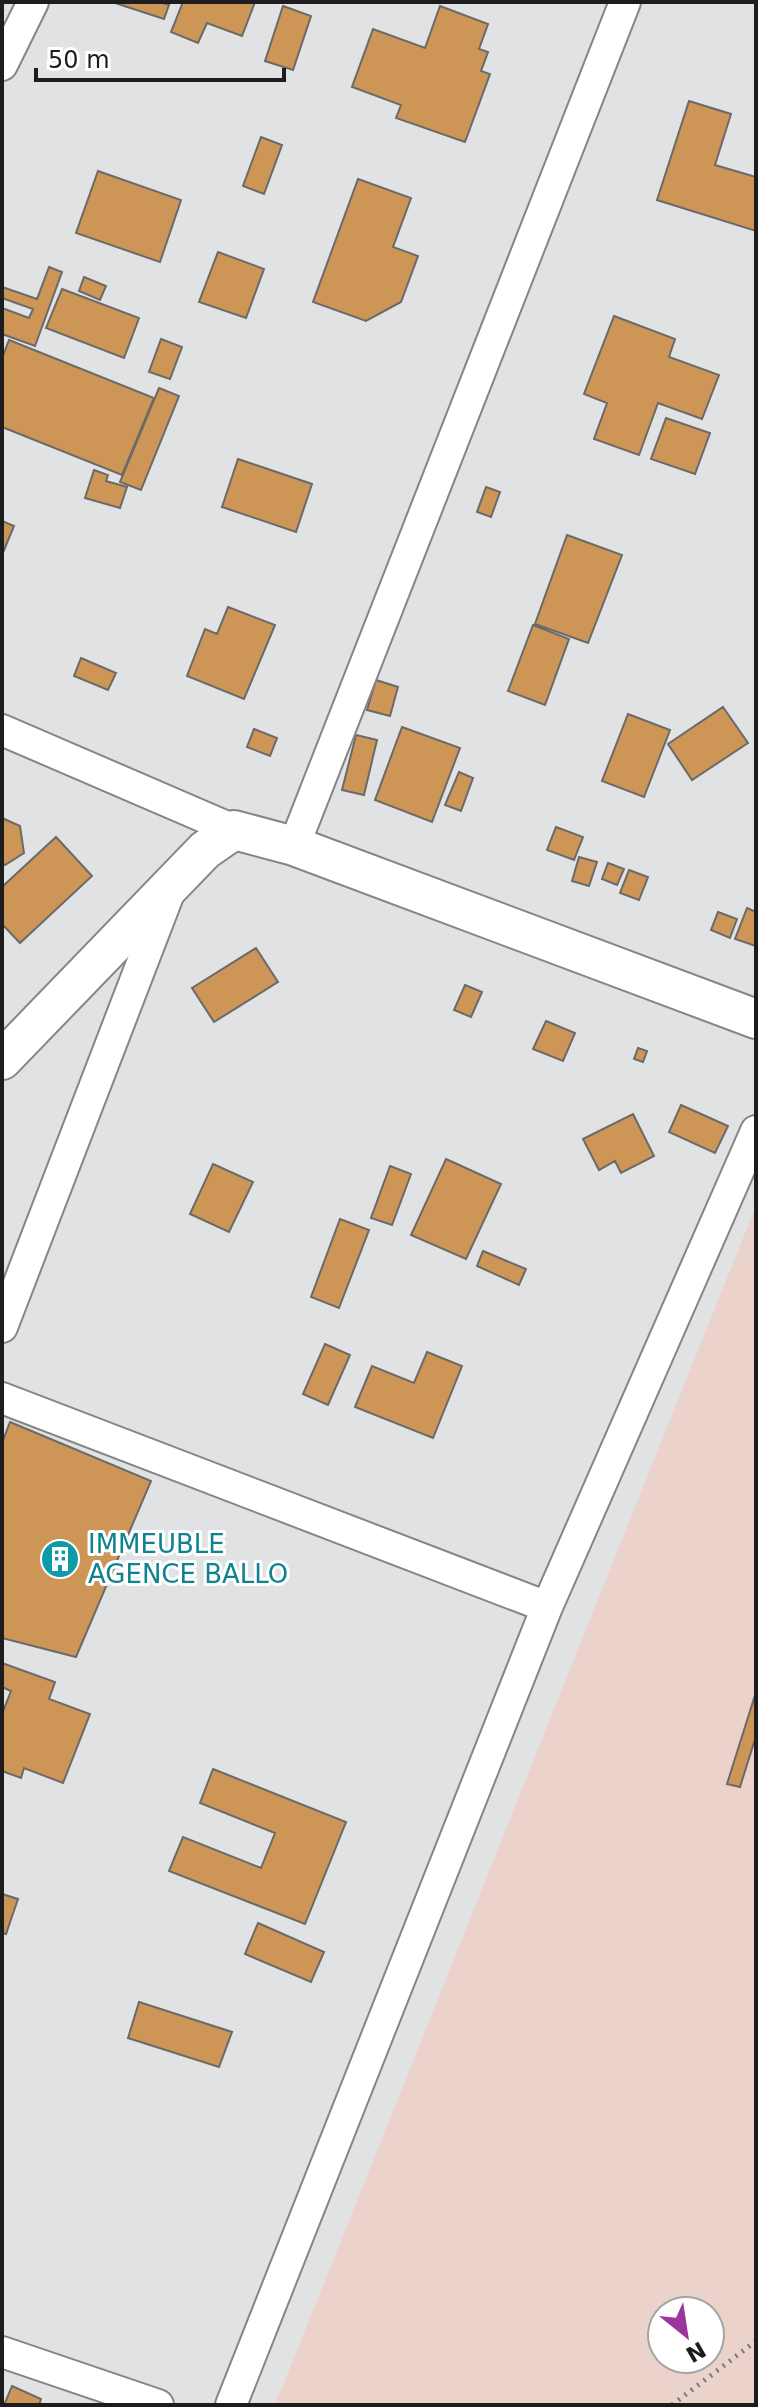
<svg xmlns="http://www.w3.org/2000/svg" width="758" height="2407" font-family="'DejaVu Sans',sans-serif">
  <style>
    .education { fill: #ebd2ca; fill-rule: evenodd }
    .building { fill: #ce9656; stroke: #6b6a69; stroke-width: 2 }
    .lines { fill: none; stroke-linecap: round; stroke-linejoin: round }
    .minor-casing { stroke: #848586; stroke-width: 34 }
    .tertiary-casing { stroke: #848586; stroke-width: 42 }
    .path { stroke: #7c7c7d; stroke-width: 5; stroke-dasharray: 2 6; stroke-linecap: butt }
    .minor { stroke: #fff; stroke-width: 30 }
    .tertiary { stroke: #fff; stroke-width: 38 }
    .labels { text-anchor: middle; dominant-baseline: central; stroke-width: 6; stroke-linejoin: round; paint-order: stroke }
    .culture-label { font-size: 26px; fill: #0d838f; stroke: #fff; text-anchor: start }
  </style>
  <rect width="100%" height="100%" fill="#e1e2e3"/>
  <path class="education" d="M756 1206V2405H275ZM662 2311H710V2359H662Z"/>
  <path class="building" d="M112 2H160L169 5 164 19Z
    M183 2H255L242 36 207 23 198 43 171 32Z
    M283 6 311 16 293 70 265 61Z
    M440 6 488 24 479 49 488 52 481 71 490 74 465 142 396 118 401 105 352 87 373 29 425 48Z
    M689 101 731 114 715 165 756 177V231L657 200Z
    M261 137 282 145 264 194 243 186Z
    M98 171 181 200 160 262 76 233Z
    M358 179 411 198 393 247 418 256 401 302 366 321 313 302Z
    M218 252 264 269 246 318 199 302Z
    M49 267 62 272 35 346 2 334V308L29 318 33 309 2 298V287L37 299Z
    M84 277 106 286 100 300 79 291Z
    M62 289 139 318 124 358 46 328Z
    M614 316 675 339 669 357 719 375 702 419 658 403 639 455 594 439 607 403 584 394Z
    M161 339 182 347 170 379 149 372Z
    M9 340 154 398 122 475 2 427V358Z
    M159 388 179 396 141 490 120 482Z
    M666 418 710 433 695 474 651 459Z
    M238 459 312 484 296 532 222 507Z
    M94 470 108 475 106 481 127 487 120 508 85 498Z
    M486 487 500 492 491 517 477 512Z
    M2 521 14 526 2 555Z
    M567 535 622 555 588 643 535 624Z
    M228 607 275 625 244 699 187 676 205 629 217 634Z
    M533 625 569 639 545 705 508 691Z
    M81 658 116 673 108 690 74 676Z
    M376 680 398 687 390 716 367 710Z
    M723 707 748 743 692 780 668 744Z
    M628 714 670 730 644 797 602 781Z
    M402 727 460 748 432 822 375 800Z
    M254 729 277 738 270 756 247 747Z
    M356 735 377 740 364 795 342 790Z
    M459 772 473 778 461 811 445 805Z
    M2 818 20 826 24 853 5 865 2 863Z
    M556 827 583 837 574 860 547 850Z
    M56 837 92 876 20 943 2 924V887Z
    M579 857 597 862 589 886 572 881Z
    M608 863 624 869 617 885 602 879Z
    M629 870 648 877 639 900 620 893Z
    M747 908 756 912V946L735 939Z
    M718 912 737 919 730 938 711 930Z
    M256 948 278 982 214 1022 192 988Z
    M465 985 482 992 471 1017 454 1010Z
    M546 1021 575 1033 563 1061 533 1049Z
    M638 1048 647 1051 643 1062 634 1059Z
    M681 1105 728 1126 715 1153 669 1132Z
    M633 1114 654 1156 621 1173 615 1161 599 1170 583 1139Z
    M446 1159 501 1184 466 1259 411 1235Z
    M213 1164 253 1182 229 1232 190 1214Z
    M390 1166 411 1174 392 1225 371 1218Z
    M340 1219 369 1230 339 1308 311 1297Z
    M483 1251 526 1269 519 1285 477 1266Z
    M325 1344 350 1355 328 1405 303 1394Z
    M427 1352 462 1366 433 1438 355 1407 372 1366 414 1383Z
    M10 1422 151 1481 76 1657 2 1638V1443Z
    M2 1663 55 1682 49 1699 90 1714 63 1783 24 1768 21 1778 2 1771V1714L11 1691 2 1687Z
    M756 1692V1736L740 1787 727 1784Z
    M213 1769 346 1822 305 1924 169 1871 183 1837 261 1868 275 1833 200 1803Z
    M2 1894 18 1899 6 1934 2 1933Z
    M258 1923 324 1952 311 1982 245 1954Z
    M139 2002 232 2032 219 2067 128 2038Z
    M12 2386 41 2399 39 2405H4Z"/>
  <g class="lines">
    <g class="minor-casing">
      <path id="minor" d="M2 65 33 2
        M2 730 234 830
        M294 846 625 2
        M2 1327 169 893
        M2 1398 547 1607
        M2 2352 158 2405
        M231 2405 547 1607 756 1131"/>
    </g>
    <g class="tertiary-casing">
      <path id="tertiary" d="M2 1060 205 850 234 830 294 846 756 1019"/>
    </g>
    <path class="path" d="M672 2405 756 2341"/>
    <use href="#minor" class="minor"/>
    <use href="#tertiary" class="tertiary"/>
  </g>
  <defs>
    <g id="building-disc" transform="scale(2)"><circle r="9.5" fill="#0f9aa8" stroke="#fff"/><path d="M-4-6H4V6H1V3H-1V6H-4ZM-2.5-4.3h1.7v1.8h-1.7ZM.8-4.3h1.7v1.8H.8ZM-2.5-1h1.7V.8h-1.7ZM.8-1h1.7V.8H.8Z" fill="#fff"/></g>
  </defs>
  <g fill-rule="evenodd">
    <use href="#building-disc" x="60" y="1559"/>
  </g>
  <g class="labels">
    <g class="culture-label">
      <text x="88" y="1544">IMMEUBLE<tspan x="88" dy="30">AGENCE BALLO</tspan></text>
    </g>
  </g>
  <rect width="758" height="2407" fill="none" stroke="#1d1d1d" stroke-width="8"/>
  <g transform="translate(686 2335) rotate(150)"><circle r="38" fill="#ffffff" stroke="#a5a5a5" stroke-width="2"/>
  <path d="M0-6L14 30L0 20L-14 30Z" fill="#9d369a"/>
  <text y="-12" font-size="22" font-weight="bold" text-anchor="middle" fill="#1d1d1d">N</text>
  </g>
  <path d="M36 68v12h248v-12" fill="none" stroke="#1d1d1d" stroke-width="4"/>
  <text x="48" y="68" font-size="24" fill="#1d1d1d" stroke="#ffffff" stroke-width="6" paint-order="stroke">50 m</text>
</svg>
